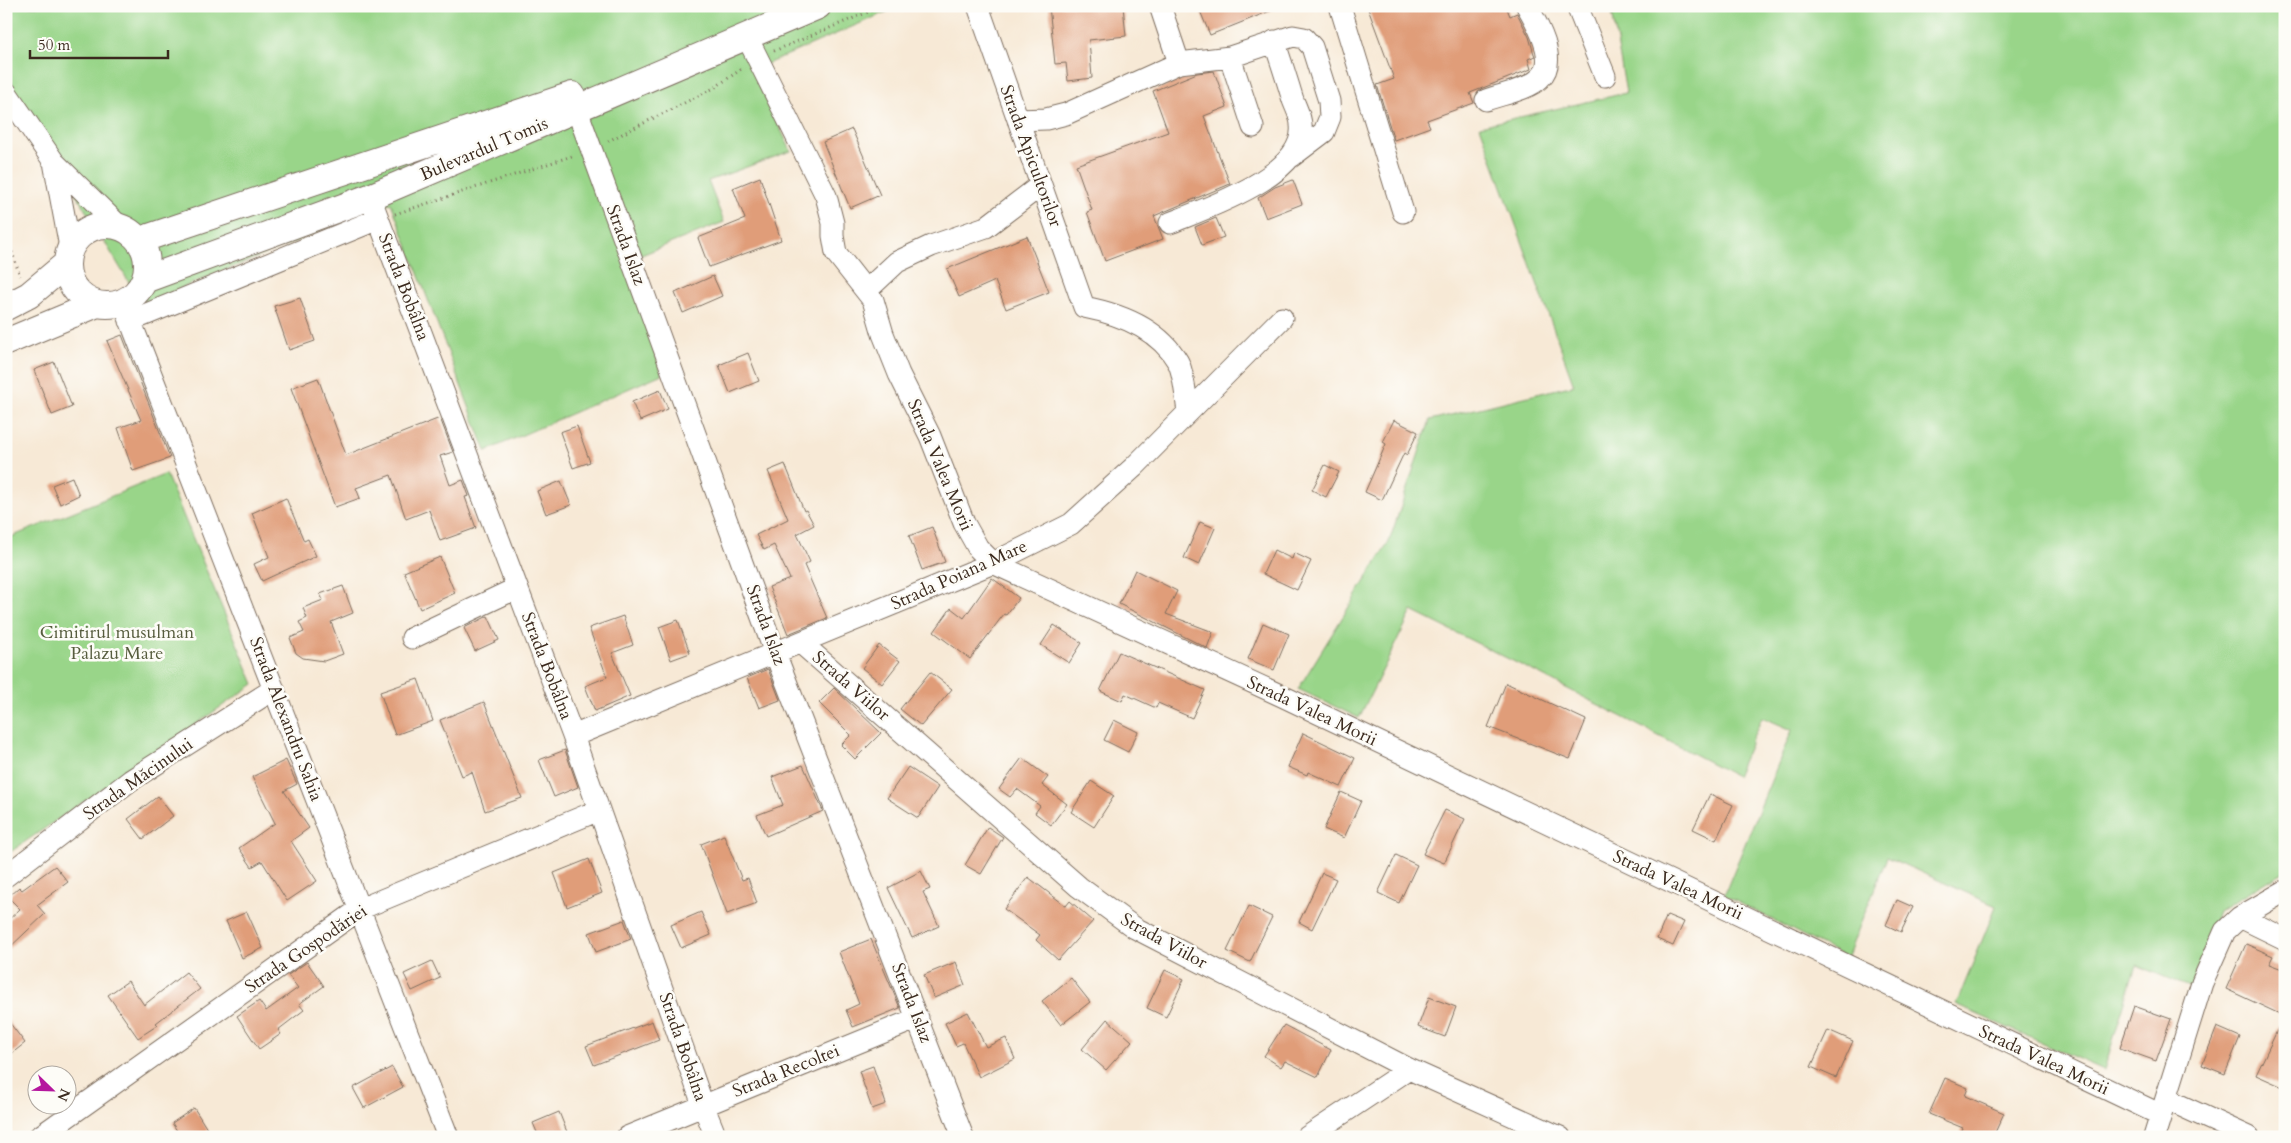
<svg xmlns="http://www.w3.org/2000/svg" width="2291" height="1143" font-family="Cardo,serif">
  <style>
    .green { fill: #99d589; stroke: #6a8054 }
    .building { fill: #e09d79 }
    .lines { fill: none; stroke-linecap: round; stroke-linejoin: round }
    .minor-casing { stroke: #7d6d5e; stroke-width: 23 }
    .major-casing { stroke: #7d6d5e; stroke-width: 28 }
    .path { stroke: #7d6d5e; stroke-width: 3; stroke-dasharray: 1 4; stroke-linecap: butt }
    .minor { stroke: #fff; stroke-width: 21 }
    .major { stroke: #fff; stroke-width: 26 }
    .labels { text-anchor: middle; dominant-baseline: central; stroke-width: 5; stroke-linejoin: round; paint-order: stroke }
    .street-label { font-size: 18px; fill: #3b2a1e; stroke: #fdfcf7 }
    .park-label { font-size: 18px; fill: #575d3e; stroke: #fdfcf7 }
  </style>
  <rect width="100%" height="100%" fill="#fdfcf7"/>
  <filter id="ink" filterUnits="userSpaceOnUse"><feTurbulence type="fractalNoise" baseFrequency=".02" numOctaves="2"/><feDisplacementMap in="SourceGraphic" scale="10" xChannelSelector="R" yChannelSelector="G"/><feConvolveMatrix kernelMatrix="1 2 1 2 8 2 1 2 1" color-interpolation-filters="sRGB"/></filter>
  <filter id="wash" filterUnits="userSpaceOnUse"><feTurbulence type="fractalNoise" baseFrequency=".0096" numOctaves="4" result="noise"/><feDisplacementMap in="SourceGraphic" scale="20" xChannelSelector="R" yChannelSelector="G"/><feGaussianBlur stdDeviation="1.12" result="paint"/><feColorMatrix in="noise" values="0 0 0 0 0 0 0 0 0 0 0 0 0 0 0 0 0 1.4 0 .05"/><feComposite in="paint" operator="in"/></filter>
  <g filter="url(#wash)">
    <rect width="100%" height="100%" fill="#f7e9d6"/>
    <path class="green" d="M6 6H900L753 70 791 151 708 181 724 222 624 262 662 374 486 451 391 203 142 304 6 78Z
      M1611 6H2285V871L2218 911 2191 988 2136 965 2104 1070 1956 1005 1996 906 1887 857 1847 958 1724 895 1792 730 1762 717 1736 776 1539 674 1412 611 1359 718 1298 689 1389 542 1430 420 1574 385 1480 126 1626 93Z
      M166 474 254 684 6 855V539Z"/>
    <g id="blocks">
      <path class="building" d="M1049 6H1123L1126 36 1089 40 1092 78 1068 81 1066 63 1055 64Z
        M1198 6H1280V7L1210 35Z
        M1367 6H1506L1510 16 1517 13 1529 37 1534 54 1535 56 1528 59 1531 69 1470 93 1474 103 1427 120 1430 127 1394 140 1377 85 1394 79Z
        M1214 71 1227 107 1204 116 1230 184 1154 216 1163 239 1105 261 1087 212 1092 210 1076 165 1168 132 1153 91 1197 73Z
        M852 129 880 195 850 208 823 142Z
        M760 177 781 240 709 267 698 238 745 219 733 188Z
        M1293 180 1302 204 1266 218 1258 198 1275 187Z
        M1216 218 1224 237 1202 245 1195 227Z
        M1027 236 1049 292 1006 309 995 281 959 297 947 269Z
        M713 276 722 296 683 313 675 293Z
        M300 298 315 341 289 350 274 306Z
        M122 335 170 458 133 471 118 428 141 420 107 341Z
        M748 353 759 381 730 393 719 365Z
        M54 362 72 407 52 415 34 370Z
        M318 378 346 455 440 418 453 452 440 456 450 485 463 480 469 496 465 497 476 528 440 541 429 510 406 519 391 475 356 488 360 498 335 507 291 388Z
        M660 390 668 409 640 421 632 402Z
        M1394 420 1418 432 1407 455 1404 453 1382 500 1365 492 1386 444 1383 442Z
        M577 426 590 462 573 468 560 432Z
        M785 464 804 511 806 510 814 525 797 534 810 562 804 565 827 618 788 634 769 587 790 579 774 545 764 550 756 535 788 519 768 471Z
        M1325 465 1339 472 1326 497 1312 490Z
        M72 477 79 495 60 504 52 485Z
        M561 481 571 505 546 514 537 491Z
        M286 498 304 541 308 539 316 556 262 581 254 564 269 557 252 513Z
        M1200 522 1215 528 1199 565 1184 558Z
        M932 527 945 562 922 570 909 536Z
        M1274 550 1292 559 1294 553 1311 561 1297 590 1263 574Z
        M440 557 455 593 420 609 404 572Z
        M1135 570 1177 591 1166 614 1213 632 1207 648 1119 604Z
        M992 578 1019 598 1006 615 1004 614 970 659 934 632 951 608 964 618Z
        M343 586 353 613 331 622 343 654 324 661 303 658 296 653 290 638 304 632 299 622 307 618 303 608 323 600 320 594Z
        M488 616 499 640 475 651 464 628Z
        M623 616 633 645 612 653 630 696 595 711 585 686 607 677 589 628Z
        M678 620 690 653 671 660 659 627Z
        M1263 623 1289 634 1274 670 1248 659Z
        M1054 625 1082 643 1069 663 1041 645Z
        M879 645 900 661 882 684 862 668Z
        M1119 652 1205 690 1192 718 1158 703 1156 708 1125 694 1122 701 1100 691Z
        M768 669 780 700 759 708 747 678Z
        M930 672 952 689 921 726 900 709Z
        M418 679 433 721 395 735 380 692Z
        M1506 683 1586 720 1570 759 1488 727Z
        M834 688 881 733 855 759 841 745 851 735 819 703Z
        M484 702 522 798 485 811 472 772 462 776 440 720Z
        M1114 720 1138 732 1128 752 1104 740Z
        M1303 733 1355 758 1341 787 1308 772 1307 775 1288 767Z
        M565 750 578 787 554 797 539 760Z
        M1022 758 1048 777 1042 785 1067 804 1051 825 1035 813 1040 806 1017 789 1010 797 999 789Z
        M286 760 297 784 284 791 309 828 291 841 317 881 287 901 262 861 252 867 239 848 275 823 252 777Z
        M803 765 823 811 766 836 757 815 783 805 772 777Z
        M908 767 938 787 918 818 887 798Z
        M1091 781 1114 796 1094 827 1071 812Z
        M1341 792 1361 801 1344 838 1324 829Z
        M1710 794 1733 805 1716 840 1693 829Z
        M158 796 173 816 143 839 128 819Z
        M1445 810 1465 819 1444 863 1423 854Z
        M988 827 1003 837 981 874 965 865Z
        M724 835 742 880 748 878 757 903 727 914 701 844Z
        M1396 855 1417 865 1399 903 1378 893Z
        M589 859 602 893 567 907 554 873Z
        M55 866 68 882 37 905 45 914 6 951V922L20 909 8 897 19 887 22 890Z
        M921 871 930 889 923 892 939 926 912 938 888 888Z
        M1322 873 1336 879 1312 929 1299 922Z
        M1028 877 1066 906 1070 901 1093 921 1058 960 1036 940 1040 935 1004 909Z
        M1897 900 1913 907 1901 932 1886 925Z
        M1249 906 1272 917 1250 962 1227 951Z
        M247 912 263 948 242 958 226 921Z
        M701 912 711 935 681 948 671 925Z
        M1667 915 1684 922 1673 946 1657 939Z
        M624 920 631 939 596 952 589 933Z
        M871 939 900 1008 853 1027 846 1010 859 1004 839 952Z
        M2246 944 2273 956 2269 964 2285 970V1088L2256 1075 2284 1016 2226 989Z
        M432 961 440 978 412 991 404 974Z
        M307 962 324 986 299 1004 304 1010 278 1030 281 1034 259 1049 237 1016 259 1001 266 1011 298 988 288 975Z
        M956 962 965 985 934 998 924 975Z
        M1165 970 1184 979 1166 1017 1147 1008Z
        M186 972 200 989 156 1023 158 1025 138 1038 108 995 128 981 144 1005Z
        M1071 978 1090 1002 1061 1025 1042 1001Z
        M1429 997 1456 1007 1445 1037 1418 1027Z
        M2134 1006 2171 1019 2156 1061 2120 1048Z
        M968 1012 986 1047 1006 1038 1015 1059 979 1077 963 1043 956 1046 945 1023Z
        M6 1018 25 1043 6 1058Z
        M1107 1019 1132 1041 1106 1070 1082 1049Z
        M652 1021 659 1040 594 1065 586 1046Z
        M1284 1025 1331 1050 1318 1077 1285 1061 1281 1067 1264 1056Z
        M2217 1027 2240 1037 2225 1074 2202 1065Z
        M1828 1030 1853 1041 1836 1078 1811 1067Z
        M873 1066 886 1104 872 1109 859 1071Z
        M392 1067 403 1087 364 1108 353 1088Z
        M1945 1078 1968 1088 1965 1096 2004 1113 1993 1137H1959L1963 1128 1929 1114Z
        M194 1108 212 1137H181L172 1123Z
        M559 1112 569 1137H539L533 1123Z"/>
    </g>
  </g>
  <g filter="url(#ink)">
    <use href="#blocks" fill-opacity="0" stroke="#7d6d5e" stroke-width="1"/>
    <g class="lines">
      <g class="minor-casing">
        <path id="minor" d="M978 6 1084 307C1120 314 1159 329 1178 362 1184 373 1186 399 1188 412
          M1160 6 1179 63
          M1340 6 1403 212
          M1577 6 1605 76
          M747 37 826 196 833 223V236L836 253 873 300 883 334 899 374 930 436 964 523 978 548 993 563 1282 696 2161 1115
          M1230 57 1253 127
          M6 92 54 162 118 225
          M1486 100C1502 94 1528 90 1540 78 1559 61 1537 23 1527 6
          M577 110 775 653 963 1137
          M1018 120 1046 119 1066 114 1179 63 1230 57 1293 36 1304 38 1312 47 1329 101 1330 117 1324 132 1291 157
          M54 162 70 247
          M370 197 573 736 703 1105 716 1137
          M1170 223C1206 208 1307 175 1301 125 1301 117 1296 108 1293 100 1287 80 1281 61 1274 41
          M867 290 897 262 931 246 986 227 1041 185
          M123 302 448 1137
          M130 321 378 219
          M412 638 517 588
          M801 643 1079 887 1135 928 1409 1069 1560 1137
          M573 736 993 563 1071 524 1134 467 1282 318
          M6 876 131 780 274 689
          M2240 917 2285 939
          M2166 1099 2249 1137
          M39 1137 360 909 599 810
          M627 1137 918 1018
          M1307 1137 1409 1069
          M2154 1137 2202 983 2225 931 2240 917 2285 891"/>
      </g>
      <g class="major-casing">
        <path id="major" d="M67 265a40 40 0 1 1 80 0a40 40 0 1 1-80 0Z
          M140 240 572 95
          M144 280 370 197 818 6
          M6 307 29 295 66 264
          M6 342 97 304"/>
      </g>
      <path class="path" d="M774 51 883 6
        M608 141 714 88 743 68
        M395 214 575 155
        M12 252 20 276"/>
      <use href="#minor" class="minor"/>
      <use href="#major" class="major"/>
    </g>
  </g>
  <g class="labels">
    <g class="street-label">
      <text transform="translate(484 149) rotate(-23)">Bulevardul Tomis</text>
      <text transform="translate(1031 156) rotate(70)">Strada Apicultorilor</text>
      <text transform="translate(626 245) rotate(70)">Strada Islaz</text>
      <text transform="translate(404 287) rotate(69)">Strada Bobâlna</text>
      <text transform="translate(940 465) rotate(67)">Strada Valea Morii</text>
      <text transform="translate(959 575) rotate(-24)">Strada Poiana Mare</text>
      <text transform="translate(766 625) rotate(70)">Strada Islaz</text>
      <text transform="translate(547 666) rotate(69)">Strada Bobâlna</text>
      <text transform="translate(851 686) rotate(41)">Strada Viilor</text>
      <text transform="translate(1312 711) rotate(25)">Strada Valea Morii</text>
      <text transform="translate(286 719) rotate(69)">Strada Alexandru Sahia</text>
      <text transform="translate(138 779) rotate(-35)">Strada Măcinului</text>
      <text transform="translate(1678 885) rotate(25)">Strada Valea Morii</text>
      <text transform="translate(1164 941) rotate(29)">Strada Viilor</text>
      <text transform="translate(306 949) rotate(-34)">Strada Gospodăriei</text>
      <text transform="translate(912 1003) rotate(69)">Strada Islaz</text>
      <text transform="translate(683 1047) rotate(71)">Strada Bobâlna</text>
      <text transform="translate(2044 1060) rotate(25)">Strada Valea Morii</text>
      <text transform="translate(786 1071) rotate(-22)">Strada Recoltei</text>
    </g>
    <g class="park-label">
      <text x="117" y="632">Cimitirul musulman<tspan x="117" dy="21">Palazu Mare</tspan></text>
    </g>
  </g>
  <rect width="2291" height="1143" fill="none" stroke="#fdfcf7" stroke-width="25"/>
  <g transform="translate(52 1090) rotate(113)"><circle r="24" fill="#fdfcf7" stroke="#afa8a0"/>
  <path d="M0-4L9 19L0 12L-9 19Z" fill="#b5179e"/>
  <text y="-8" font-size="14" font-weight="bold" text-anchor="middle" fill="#3b2a1e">N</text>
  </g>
  <path d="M30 50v8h138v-8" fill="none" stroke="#3b2a1e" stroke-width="2.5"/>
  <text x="38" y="50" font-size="15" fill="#3b2a1e" stroke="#fdfcf7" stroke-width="4" paint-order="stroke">50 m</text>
</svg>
